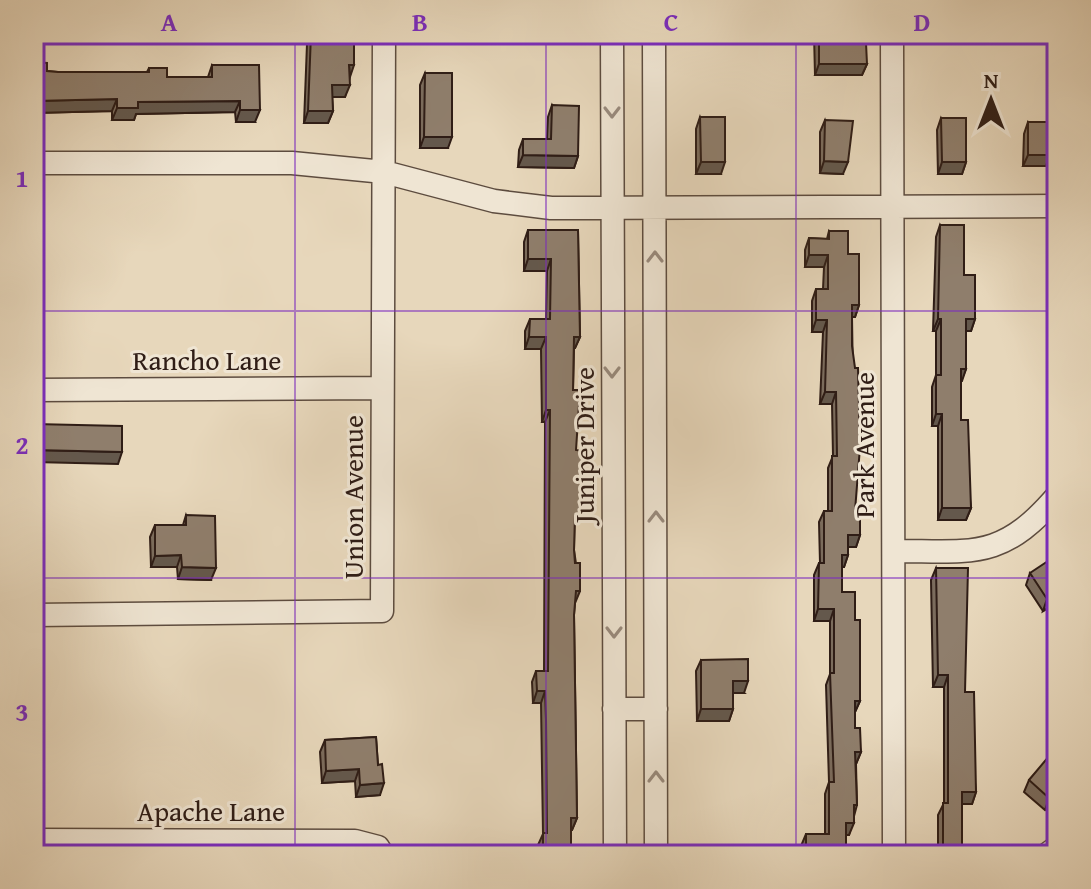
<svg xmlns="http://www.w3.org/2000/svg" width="1091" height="889" font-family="'Gentium Book Plus',serif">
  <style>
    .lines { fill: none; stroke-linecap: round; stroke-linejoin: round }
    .minor-casing { stroke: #5d4c3f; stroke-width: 25 }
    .minor { stroke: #efe5d3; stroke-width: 22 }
    .wall { fill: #7b6c5d; stroke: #2f1d16; stroke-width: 2 }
    .shaded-wall { fill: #64584c; stroke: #2f1d16; stroke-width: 2 }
    .building { fill: #8f7e6c; stroke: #2f1d16; stroke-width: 2 }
    .oneway { stroke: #998b7e }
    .grid { fill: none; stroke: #7b2cbf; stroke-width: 2; stroke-opacity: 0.55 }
    .labels { text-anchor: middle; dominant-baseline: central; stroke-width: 6; stroke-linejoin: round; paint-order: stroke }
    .street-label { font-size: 28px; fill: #2f1d16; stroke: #efe5d3 }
    .neatline { fill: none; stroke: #7b2cbf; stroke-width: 3 }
    .grid-label { font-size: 26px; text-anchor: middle; font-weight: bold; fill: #7b2cbf }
  </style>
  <rect width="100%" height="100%" fill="#e7d7bb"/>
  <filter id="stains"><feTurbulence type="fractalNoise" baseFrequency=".0025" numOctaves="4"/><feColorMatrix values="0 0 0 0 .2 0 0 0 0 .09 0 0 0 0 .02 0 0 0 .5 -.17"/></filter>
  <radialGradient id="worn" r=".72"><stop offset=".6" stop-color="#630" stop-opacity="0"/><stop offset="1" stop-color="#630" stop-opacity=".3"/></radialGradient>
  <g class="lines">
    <g class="minor-casing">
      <path id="minor" d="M612 34 615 855
        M654 34 656 855
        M892 34 894 855
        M34 163H292L384 172 494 201 551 208 1057 206
        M34 390 381 388
        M894 551C973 551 1001 561 1057 496
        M34 615 382 611 384 34
        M614 709H656
        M34 840 355 841 378 847 383 855
        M1046 855 1057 847"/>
    </g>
    <use href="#minor" class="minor"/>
  </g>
  <path class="wall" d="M311 34 350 77 345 97H332L333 111 328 123H304L307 44Z
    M814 34H838V42L867 64 862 75H815Z
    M34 62 47 71 58 72H147L149 68 167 77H208L212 65 255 122H236L235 112 136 114 134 120H112V111L34 113Z
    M425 73 448 148H420V85Z
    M552 105 578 156 574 168 518 167 519 150 523 139H547L548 117Z
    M700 117 721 174H696V129Z
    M941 118 966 162 962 174H938L937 130Z
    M825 120 843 174 820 173V132Z
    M1028 122 1057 157H1049L1046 166H1023L1024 134Z
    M940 225 964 275 975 319 971 331H966V369L961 381V420L971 508 966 520H938V426H932V387L936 375V331H933L936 237Z
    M528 230H578L580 337 575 348H574L573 390 576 450 574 550 580 591 575 603 574 615 577 818 572 830H571V855H538V845L543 834 541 703H533L532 682 536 671H544L545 422H542L541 349H525V331L530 319H546L547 271H524V242Z
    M829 231 848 254 859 305 855 317H852L855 511 860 535 856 547H848V555L844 567H842V592L855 620 860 701 855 712V728L861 752 856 764 857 805 849 835H846V855H801V846L806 834H825V794L829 782 826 685 830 674V621H814V575L819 563H820L819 522 824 511H828V468L833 456 832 404H820L823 332H812V301L816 289H823L824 267H805V250L809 238 827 239Z
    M186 515 211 580 178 579 177 567H151L150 537 155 525H183Z
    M936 568 965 692 976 792 972 804H962V847L959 855H938V815L944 803V687H933L931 580Z
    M1030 573 1057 602 1043 611 1026 585Z
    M701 660 744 693H733V709L729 721H697L696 671Z
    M376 737 380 795 356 797 355 781 322 783 320 752 325 740Z
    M1057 751V796L1045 810 1024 792 1029 780Z"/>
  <path class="shaded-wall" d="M819 64H867L862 75H815Z
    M349 65H354L350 77Z
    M332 85H350L345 97H328Z
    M117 99 112 111 34 113V101Z
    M240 101 235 112 136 114 134 120H112L117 108 138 102Z
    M240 110H260L255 122H236Z
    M308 111H333L328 123H304Z
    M424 137H452L448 148H420Z
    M1050 146H1057V157H1049L1046 166H1023L1028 155Z
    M523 155 578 156 574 168 518 167Z
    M824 161 848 162 843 174 820 173Z
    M701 162H725L721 174H696Z
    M942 162H966L962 174H938Z
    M809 255H828L824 267H805Z
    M528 259H551L547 271H524Z
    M852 305H859L855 317H848Z
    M938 319H941L936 331H933Z
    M966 319H975L971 331H962Z
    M816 320H827L823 332H812Z
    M529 337H546L541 349H525Z
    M574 337H580L575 348H569Z
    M961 369H966L962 381H957Z
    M825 392H836L832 404H820Z
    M546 410H550L545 422H542Z
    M936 414H942L938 426H932Z
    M34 450 122 452 118 464 34 462Z
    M942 508H971L966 520H938Z
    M848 535H860L856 547H843Z
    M181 555 177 567H151L155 556Z
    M842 555H848L844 567H838Z
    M182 567 216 568 211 580 178 579Z
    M1057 593V602L1043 611 1047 599Z
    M818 609H834L830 621H814Z
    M938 675H948L944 687H933Z
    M733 681H748L744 693H728Z
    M34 685H39L35 697H34Z
    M537 691H545L541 703H533Z
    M855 701H860L855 712H850Z
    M701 709H733L729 721H697Z
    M855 752H861L856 764H851Z
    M359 769 355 781 322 783 326 771Z
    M384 783 380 795 356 797 360 785Z
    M1057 789V796L1045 810 1049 798Z
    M962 792H976L972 804H958Z
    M571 818H577L572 830H567Z
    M846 823H854L849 835H841Z
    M943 847H962L959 855H940Z"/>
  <path class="building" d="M311 34H354V65H349L350 85H332L333 111H308Z
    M819 34H838V42L866 43 867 64H819Z
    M34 62 47 63V71L58 72H149V68H167V77H212V65H259L260 110H240V101L138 102V108H117V99L34 101Z
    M425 73H452V137H424Z
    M552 105 579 106 578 156 523 155V139H551Z
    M700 117H725V162H701Z
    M941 118H966V162H942Z
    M825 120 853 121 848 162 824 161Z
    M1028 122H1057V146H1050V155H1028Z
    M940 225H964V275H975V319H966V369H961V420H968L971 508H942V414H936V375H941V319H938Z
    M528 230H578L580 337H574L573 390H580L576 450 582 451V470L579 515H575L574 550 575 563H580V591H576L574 615 577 818H571V855H543V833H547L546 720 545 691H537L536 671H548L550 410H546V337H529L530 319H550L551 259H528Z
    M829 231H848V254H859V305H852V346L855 368H858L860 447 855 511H860V535H848V555H842V592H855V620H860V701H855V728H860L861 752H855L857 805H854V823H846V855H806V834H829V782H834L830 673H834V609H818L819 563H824V511H832V456H837L836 392H825L827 320H816V289H828V255H809V238L829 239Z
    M34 424 122 426V452L34 450Z
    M186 515 215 516 216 568 182 567 181 555 155 556V525H186Z
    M1057 555V593L1047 599 1030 573Z
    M936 568H968L965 692H974L976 792H962V847H943V803H948V675H938Z
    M34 644H38L39 685H34Z
    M748 659V681H733V709H701V660Z
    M376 737 378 765 382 764 384 783 360 785 359 769 326 771 325 740Z
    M1055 749 1057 751V789L1049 798 1029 780Z"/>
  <defs><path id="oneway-chevron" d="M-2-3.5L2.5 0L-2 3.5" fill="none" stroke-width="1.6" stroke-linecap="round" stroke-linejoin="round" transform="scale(2)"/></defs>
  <g class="oneway">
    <use href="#oneway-chevron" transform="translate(612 112) rotate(90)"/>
    <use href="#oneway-chevron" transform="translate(655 257) rotate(-90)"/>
    <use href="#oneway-chevron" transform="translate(612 372) rotate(90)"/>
    <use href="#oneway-chevron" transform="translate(656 517) rotate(-90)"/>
    <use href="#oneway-chevron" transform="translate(614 632) rotate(90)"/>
    <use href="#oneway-chevron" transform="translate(656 777) rotate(-90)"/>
  </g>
  <path class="grid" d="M295 34V855M546 34V855M796 34V855M34 311H1057M34 578H1057"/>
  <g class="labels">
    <g class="street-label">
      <text x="207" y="359">Rancho Lane</text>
      <text transform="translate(583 445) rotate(-90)">Juniper Drive</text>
      <text transform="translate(863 445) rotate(-90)">Park Avenue</text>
      <text transform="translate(352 497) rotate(-90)">Union Avenue</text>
      <text x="211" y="810">Apache Lane</text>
    </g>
  </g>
  <rect width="1091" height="889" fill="none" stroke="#e7d7bb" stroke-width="88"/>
  <g transform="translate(991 100)" stroke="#efe5d3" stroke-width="6" paint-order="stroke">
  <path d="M0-6L14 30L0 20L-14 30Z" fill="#2f1d16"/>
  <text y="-12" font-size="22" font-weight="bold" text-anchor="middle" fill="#2f1d16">N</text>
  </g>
  <rect x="44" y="44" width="1003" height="801" class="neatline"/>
  <g class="grid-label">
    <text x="169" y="31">A</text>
    <text x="420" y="31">B</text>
    <text x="671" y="31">C</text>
    <text x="922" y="31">D</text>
    <text x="22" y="187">1</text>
    <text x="22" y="454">2</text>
    <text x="22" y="721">3</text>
  </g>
  <rect width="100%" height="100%" filter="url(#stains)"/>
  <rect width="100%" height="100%" fill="url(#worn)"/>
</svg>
